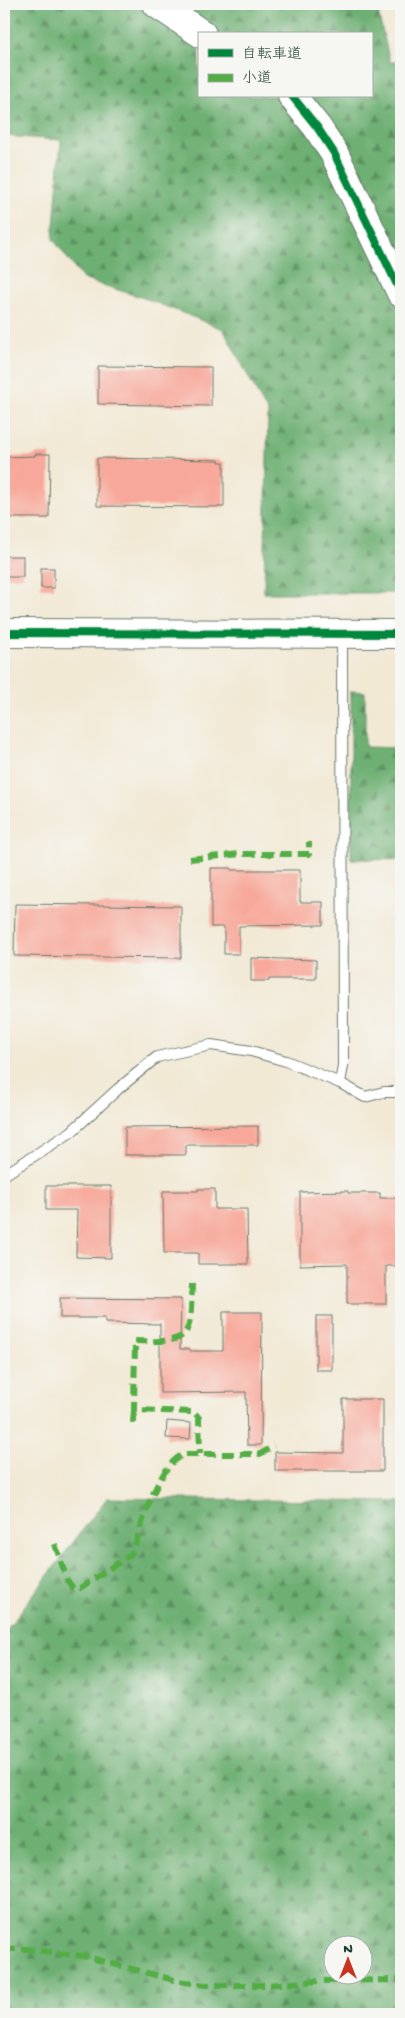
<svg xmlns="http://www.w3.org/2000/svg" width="405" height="2018" font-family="'Gochi Hand','Klee One',sans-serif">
	<defs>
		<pattern id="forest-firs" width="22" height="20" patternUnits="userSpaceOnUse" patternTransform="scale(1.25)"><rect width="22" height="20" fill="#6eb073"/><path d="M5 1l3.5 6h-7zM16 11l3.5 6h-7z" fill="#5a905f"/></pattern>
	</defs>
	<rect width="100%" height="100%" fill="#f6f6f2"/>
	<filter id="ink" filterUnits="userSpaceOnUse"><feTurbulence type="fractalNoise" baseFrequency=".02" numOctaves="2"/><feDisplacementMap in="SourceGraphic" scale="10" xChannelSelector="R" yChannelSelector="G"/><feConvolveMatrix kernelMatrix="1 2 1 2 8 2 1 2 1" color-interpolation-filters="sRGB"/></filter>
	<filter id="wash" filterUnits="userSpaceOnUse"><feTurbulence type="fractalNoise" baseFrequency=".0096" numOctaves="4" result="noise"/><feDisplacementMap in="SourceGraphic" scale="20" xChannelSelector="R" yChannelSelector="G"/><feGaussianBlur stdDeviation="1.12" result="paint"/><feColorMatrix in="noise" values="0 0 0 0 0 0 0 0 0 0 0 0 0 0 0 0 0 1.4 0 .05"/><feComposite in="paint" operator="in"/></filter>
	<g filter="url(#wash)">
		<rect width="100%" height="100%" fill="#f2e9d5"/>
		<g fill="url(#forest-firs)" stroke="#467654" fill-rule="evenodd">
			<path d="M 4,4 L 376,4 L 390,62 L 401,62 L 401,593 L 264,593 L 268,413 L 223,329 L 147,299 L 83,279 L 53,239 L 61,140 L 4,136 ZM 199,34 L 371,34 L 371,96 L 199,96 Z"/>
			<path d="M 351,691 L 365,692 L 365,747 L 401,748 L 401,860 L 351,859 Z"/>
			<path d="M 107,1498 L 401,1502 L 401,2014 L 4,2014 L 4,1633 ZM 332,1946 L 362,1946 L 362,1976 L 332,1976 Z"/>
		</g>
		<g id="blocks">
			<g fill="#f7a89a">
				<path d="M 98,366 L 211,367 L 211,406 L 98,404 Z"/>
				<path d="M 35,454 L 50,454 L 49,518 L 4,518 L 4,457 L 35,456 Z"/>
				<path d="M 97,458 L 219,460 L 219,462 L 224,462 L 224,507 L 97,506 Z"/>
				<rect x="4" y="556" width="19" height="21"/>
				<rect x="41" y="568" width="13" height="20"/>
				<path d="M 211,868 L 231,868 L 231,870 L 300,870 L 300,902 L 323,902 L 323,925 L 239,926 L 239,954 L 224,954 L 224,927 L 211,927 Z"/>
				<path d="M 15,904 L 181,906 L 181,958 L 14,956 Z"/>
				<path d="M 251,958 L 316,960 L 316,979 L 269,979 L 269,981 L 251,981 Z"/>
				<path d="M 258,1126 L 258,1145 L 186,1145 L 186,1155 L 125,1155 L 125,1127 Z"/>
				<path d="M 46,1186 L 111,1186 L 111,1258 L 76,1257 L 77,1210 L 46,1210 Z"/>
				<path d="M 198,1189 L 215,1189 L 215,1209 L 247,1209 L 248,1264 L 198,1264 L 198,1253 L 164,1253 L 163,1191 L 198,1191 Z"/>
				<path d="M 348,1191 L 348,1193 L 380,1193 L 380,1198 L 401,1198 L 401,1266 L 386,1266 L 386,1304 L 347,1304 L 347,1264 L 300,1265 L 300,1192 Z"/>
				<path d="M 60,1298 L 181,1299 L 180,1349 L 190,1349 L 190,1351 L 223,1351 L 223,1312 L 262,1312 L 261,1445 L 247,1445 L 246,1392 L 160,1393 L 160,1324 L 105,1323 L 105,1318 L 60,1318 Z"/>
				<rect x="316" y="1316" width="16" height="54"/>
				<path d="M 343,1399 L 383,1399 L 383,1471 L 275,1471 L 275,1452 L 343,1453 Z"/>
				<path d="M 167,1421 L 191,1423 L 190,1439 L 166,1438 Z"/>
			</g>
		</g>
	</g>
	<g filter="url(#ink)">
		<use href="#blocks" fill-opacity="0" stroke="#69796c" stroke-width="1"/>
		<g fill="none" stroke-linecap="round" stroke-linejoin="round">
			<g stroke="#69796c" stroke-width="12">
				<g id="lane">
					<path d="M 340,1083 L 343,1066 L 342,634"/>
					<path d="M 4,1175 L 71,1132 L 118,1089 L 157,1057 L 211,1045 L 251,1051 L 286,1061 L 340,1083 L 365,1097 L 384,1092 L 401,1092"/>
				</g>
			</g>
			<g stroke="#69796c" stroke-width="30">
				<g id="secondary">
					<path d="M 157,4 L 202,34"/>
					<path d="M 292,96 L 317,127 L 334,153 L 401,293"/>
					<path d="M 4,633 L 401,634"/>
				</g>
			</g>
			<use href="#lane" stroke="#fff" stroke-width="10"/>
			<use href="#secondary" stroke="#fff" stroke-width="28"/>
			<g stroke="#52ad45" stroke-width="6" stroke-dasharray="12 6" stroke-linecap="butt">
				<path d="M 190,859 L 240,854 L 309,854 L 309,842"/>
				<path d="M 192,1284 C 190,1338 193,1343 135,1341 L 134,1410 L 194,1412 L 199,1418 L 200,1454"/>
				<path d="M 133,1423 L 134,1410"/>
				<path d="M 55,1544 L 67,1580 L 73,1588 L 80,1588 L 130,1555 L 134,1550 C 141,1524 158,1465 184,1454 L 260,1454 L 274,1446"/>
				<path d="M 4,1949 L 26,1949 L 83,1956 L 178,1981 L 205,1985 L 268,1985 L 317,1981 L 401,1980"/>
			</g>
			<g stroke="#f6f6f2" stroke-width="11">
				<g id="cycleway">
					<path d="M 292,96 L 317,127 L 334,153 L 401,293"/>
					<path d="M 4,633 L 401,634"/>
				</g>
			</g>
			<use href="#cycleway" stroke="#00873e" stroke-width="8"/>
		</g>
	</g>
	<rect width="405" height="2018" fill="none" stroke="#f6f6f2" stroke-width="20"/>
	<rect x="198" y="32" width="175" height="65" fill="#f6f6f2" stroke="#a0aca6"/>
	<rect x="208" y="49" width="25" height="8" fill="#00873e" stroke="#a0aca6"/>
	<text x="242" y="58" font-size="15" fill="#1f3d34">自転車道</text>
	<rect x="208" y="74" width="25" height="8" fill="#52ad45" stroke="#a0aca6"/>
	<text x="242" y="82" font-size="15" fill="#1f3d34">小道</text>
	<g transform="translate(348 1960)"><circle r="24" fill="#f6f6f2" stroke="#a0aca6"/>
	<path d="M0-4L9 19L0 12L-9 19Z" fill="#c8321e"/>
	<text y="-8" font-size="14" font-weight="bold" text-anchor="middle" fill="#1f3d34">N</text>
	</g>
</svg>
